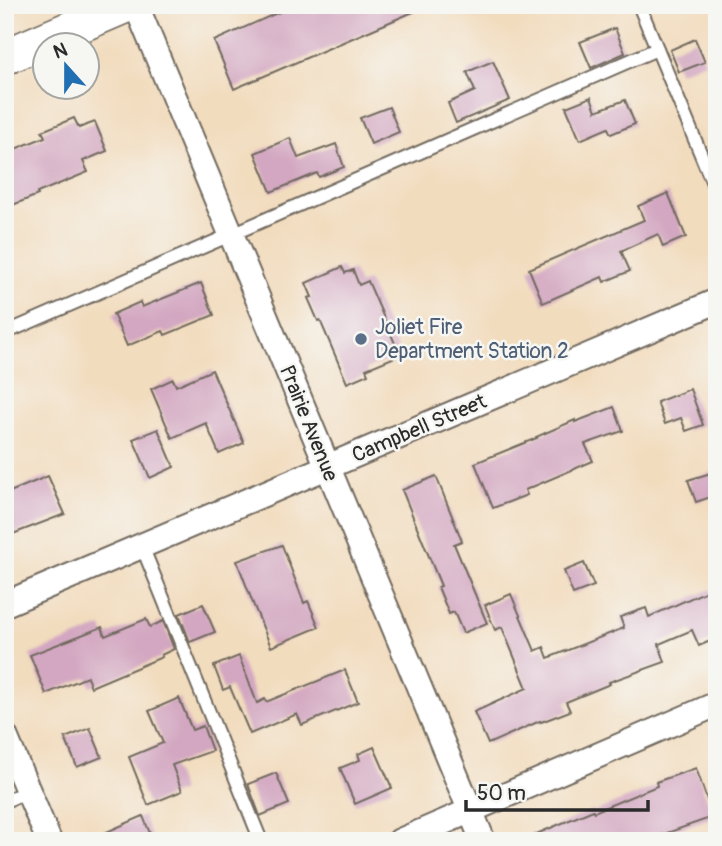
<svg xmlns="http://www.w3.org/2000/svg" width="722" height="846" font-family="Pangolin,sans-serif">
	<rect width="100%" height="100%" fill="#f6f6f2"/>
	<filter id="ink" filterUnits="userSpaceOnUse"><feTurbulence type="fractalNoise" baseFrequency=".0143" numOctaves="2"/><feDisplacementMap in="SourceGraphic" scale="14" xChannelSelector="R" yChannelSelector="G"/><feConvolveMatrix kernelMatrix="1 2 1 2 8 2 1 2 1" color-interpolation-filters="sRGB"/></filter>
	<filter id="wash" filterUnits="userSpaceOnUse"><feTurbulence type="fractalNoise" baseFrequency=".00686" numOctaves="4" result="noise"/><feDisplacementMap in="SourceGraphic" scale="28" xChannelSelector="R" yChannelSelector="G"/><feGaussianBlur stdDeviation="1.57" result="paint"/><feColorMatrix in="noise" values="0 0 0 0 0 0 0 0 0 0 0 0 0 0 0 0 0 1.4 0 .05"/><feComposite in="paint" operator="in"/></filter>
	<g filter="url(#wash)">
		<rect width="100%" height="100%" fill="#f2dcbe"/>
		<g id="blocks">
			<g fill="#d3a7c1">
				<path d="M 295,5 L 427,5 L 427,6 L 234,89 L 214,41 Z"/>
				<path d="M 615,28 L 625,53 L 591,68 L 580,42 Z"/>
				<path d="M 695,39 L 705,62 L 679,72 L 670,50 Z"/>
				<path d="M 493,61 L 510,100 L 456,123 L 448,103 L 475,91 L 467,72 Z"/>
				<path d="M 591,97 L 596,111 L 625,100 L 635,124 L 611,134 L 608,128 L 580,140 L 566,107 Z"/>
				<path d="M 389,107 L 399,132 L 371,144 L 360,118 Z"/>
				<path d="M 74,118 L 79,128 L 95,122 L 107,151 L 83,161 L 88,172 L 37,193 L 38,195 L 5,208 L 5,153 L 45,137 L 42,131 Z"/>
				<path d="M 290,138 L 298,158 L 336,144 L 344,167 L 319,177 L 317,173 L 271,192 L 255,153 Z"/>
				<path d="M 668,193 L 686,237 L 663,247 L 658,234 L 621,251 L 630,271 L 604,282 L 602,277 L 543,303 L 529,269 L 644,220 L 638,206 Z"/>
				<path d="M 342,267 L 345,273 L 353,270 L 359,285 L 368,281 L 400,355 L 366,369 L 368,374 L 347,383 L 320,320 L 318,321 L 308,298 L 312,297 L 306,283 Z"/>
				<path d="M 201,283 L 214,315 L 165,335 L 163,331 L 127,346 L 113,314 L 140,302 L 142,307 Z"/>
				<path d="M 212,370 L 244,443 L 219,454 L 206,423 L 172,438 L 151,389 L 173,379 L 176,386 Z"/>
				<path d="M 690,389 L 703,425 L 686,431 L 681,418 L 665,424 L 657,402 Z"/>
				<path d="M 614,407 L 623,431 L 585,444 L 593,461 L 525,490 L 527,495 L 493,508 L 475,463 L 537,438 L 536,437 L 575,420 L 575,422 Z"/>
				<path d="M 158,429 L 174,467 L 150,478 L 133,439 Z"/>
				<path d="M 717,471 L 717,495 L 696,502 L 688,480 Z"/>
				<path d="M 48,476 L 65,514 L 5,537 L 5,494 Z"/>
				<path d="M 436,476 L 462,541 L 454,544 L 487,623 L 463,633 L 454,612 L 449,614 L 438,587 L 441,586 L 402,490 Z"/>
				<path d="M 282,545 L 304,603 L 308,601 L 319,627 L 271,647 L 254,606 L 237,561 Z"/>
				<path d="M 584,563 L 594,586 L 573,594 L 564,571 Z"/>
				<path d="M 711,589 L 717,603 L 717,638 L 699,646 L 692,630 L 659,644 L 665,662 L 609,682 L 610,684 L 566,702 L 570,711 L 541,722 L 540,721 L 488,744 L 474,712 L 527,688 L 502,627 L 495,630 L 485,605 L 511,594 L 535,651 L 544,647 L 548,658 L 624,628 L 620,617 L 646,608 L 649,617 Z"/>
				<path d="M 203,604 L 215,632 L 190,642 L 179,614 Z"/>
				<path d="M 146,619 L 150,627 L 163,621 L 174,649 L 161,655 L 162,657 L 91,687 L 87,677 L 46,694 L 30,655 L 102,627 L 105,636 Z"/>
				<path d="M 239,656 L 257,703 L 265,699 L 266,702 L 345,670 L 358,702 L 302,725 L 297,714 L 250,734 L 230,687 L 223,690 L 214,666 Z"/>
				<path d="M 179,698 L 192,730 L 203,726 L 212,751 L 172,765 L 182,791 L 148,805 L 129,757 L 163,743 L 149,711 Z"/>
				<path d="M 90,728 L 102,757 L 77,767 L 65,738 Z"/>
				<path d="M 374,747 L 392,788 L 355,804 L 340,768 L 360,760 L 358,754 Z"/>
				<path d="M 696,768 L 713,817 L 661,835 L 664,841 L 520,841 L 593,810 L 594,812 L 657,786 L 656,782 Z"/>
				<path d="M 276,773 L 289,804 L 260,816 L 248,784 Z"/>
				<path d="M 143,816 L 153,841 L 86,841 Z"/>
			</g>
		</g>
	</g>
	<g filter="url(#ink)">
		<use href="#blocks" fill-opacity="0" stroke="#71695e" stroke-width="2"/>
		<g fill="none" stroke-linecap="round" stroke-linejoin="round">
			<g stroke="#71695e" stroke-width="16">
				<g id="lane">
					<path d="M 639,5 L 717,193"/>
					<path d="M 5,333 L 657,49"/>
					<path d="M 142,546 L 261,841"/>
					<path d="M 5,801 L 28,791"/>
				</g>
			</g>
			<g stroke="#71695e" stroke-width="28">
				<g id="street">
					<path d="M 136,5 L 483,841"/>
					<path d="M 5,604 L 717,301"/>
					<path d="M 5,736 L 49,841"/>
					<path d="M 400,841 L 717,704"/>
				</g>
			</g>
			<g stroke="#71695e" stroke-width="38">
				<path id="secondary" d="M 5,57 L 126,5"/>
			</g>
			<use href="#lane" stroke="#fff" stroke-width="12"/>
			<use href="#street" stroke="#fff" stroke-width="24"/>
			<use href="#secondary" stroke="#fff" stroke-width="35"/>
		</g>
	</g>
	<circle fill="#5c6f8a" stroke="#f6f6f2" stroke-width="2.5" cx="361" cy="339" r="7"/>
	<g text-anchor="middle" stroke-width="5" stroke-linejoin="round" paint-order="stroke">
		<g font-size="21" fill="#4e5e75" stroke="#f6f6f2" text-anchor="start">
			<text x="375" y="334">Joliet Fire<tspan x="375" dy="24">Department Station 2</tspan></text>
		</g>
		<g font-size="21" fill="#2b2b2b" stroke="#f6f6f2">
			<text transform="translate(309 423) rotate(68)" y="7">Prairie Avenue</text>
			<text transform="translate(419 428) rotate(-23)" y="7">Campbell Street</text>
		</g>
	</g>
	<rect width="722" height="846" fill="none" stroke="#f6f6f2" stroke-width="28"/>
	<g transform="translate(66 66) rotate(339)"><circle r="33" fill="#f6f6f2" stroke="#a5a5a2" stroke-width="2"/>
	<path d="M0-5L12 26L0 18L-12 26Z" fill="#1f6fb2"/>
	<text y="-10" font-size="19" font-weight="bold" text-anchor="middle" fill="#2b2b2b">N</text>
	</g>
	<path d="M466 800v10h182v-10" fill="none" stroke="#2b2b2b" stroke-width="3.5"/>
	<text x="477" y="800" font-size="21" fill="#2b2b2b" stroke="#f6f6f2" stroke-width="5" paint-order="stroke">50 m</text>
</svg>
